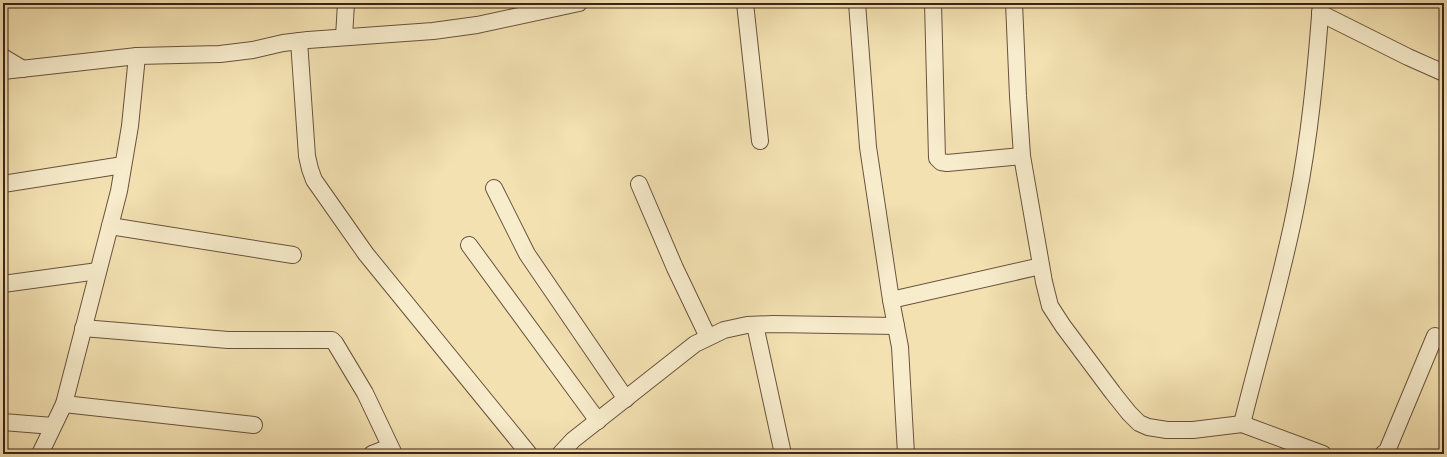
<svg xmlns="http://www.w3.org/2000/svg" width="1447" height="457" font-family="Cardo,serif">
	<rect width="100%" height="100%" fill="#f3e1b1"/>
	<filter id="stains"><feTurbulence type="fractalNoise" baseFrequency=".005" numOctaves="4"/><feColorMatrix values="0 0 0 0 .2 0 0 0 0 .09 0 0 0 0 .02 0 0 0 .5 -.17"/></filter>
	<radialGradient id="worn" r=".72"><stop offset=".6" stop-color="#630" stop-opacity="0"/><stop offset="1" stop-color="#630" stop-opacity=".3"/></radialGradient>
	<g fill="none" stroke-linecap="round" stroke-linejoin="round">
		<g stroke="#6a523e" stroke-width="18">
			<g id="minor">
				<path d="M 745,3 L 760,141"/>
				<path d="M 857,3 L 868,147 L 891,300 L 900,347 L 906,454"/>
				<path d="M 933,3 L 937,158 L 941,162 L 947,163 L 1022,156"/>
				<path d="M 1014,3 L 1018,96 L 1022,156 L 1044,282 L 1050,306 L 1063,326 L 1113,393 L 1129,413 L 1139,423 L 1148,427 L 1167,430 L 1193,430 L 1242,424 L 1323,454"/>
				<path d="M 1320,13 L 1408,57 L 1444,73"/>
				<path d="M 344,37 L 346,3"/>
				<path d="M 299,41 L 307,156 L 310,169 L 314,180 L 366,254 L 529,454"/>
				<path d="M 3,57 L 23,69"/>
				<path d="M 3,71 L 137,56 L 220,54 L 253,50 L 283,43 L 308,40 L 433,31 L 477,25 L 579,3"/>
				<path d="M 3,184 L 123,165"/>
				<path d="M 639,184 L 675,268 L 708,337"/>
				<path d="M 494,188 L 527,254 L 626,399"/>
				<path d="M 110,226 L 293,255"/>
				<path d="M 469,245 L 598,421"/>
				<path d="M 3,284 L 98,271"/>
				<path d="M 891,300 L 1041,266"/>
				<path d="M 755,325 L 783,454"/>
				<path d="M 83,328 L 228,340 L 332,340 L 335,343 L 365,393 L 394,454"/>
				<path d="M 64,404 L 254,425"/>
				<path d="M 3,422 L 53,426"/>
				<path d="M 1242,424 C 1260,350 1283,276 1297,201 C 1310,136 1316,69 1321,3"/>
				<path d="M 40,454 L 64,404 L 119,191 L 130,126 L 137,56"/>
				<path d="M 372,454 L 390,447"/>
				<path d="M 560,454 L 573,440 L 695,344 L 724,330 L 747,325 L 773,324 L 896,326"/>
				<path d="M 1383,454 L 1387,451 L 1435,336"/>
			</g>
		</g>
		<use href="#minor" stroke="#f7eccc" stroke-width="16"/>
	</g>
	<rect width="1447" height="457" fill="none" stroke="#f3e1b1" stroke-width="16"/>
	<rect x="4" y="4" width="1439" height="449" fill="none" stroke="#3d2218" stroke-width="2"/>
	<rect x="8" y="8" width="1431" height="441" fill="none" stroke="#3d2218"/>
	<rect width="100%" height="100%" filter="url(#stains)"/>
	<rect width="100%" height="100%" fill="url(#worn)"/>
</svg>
